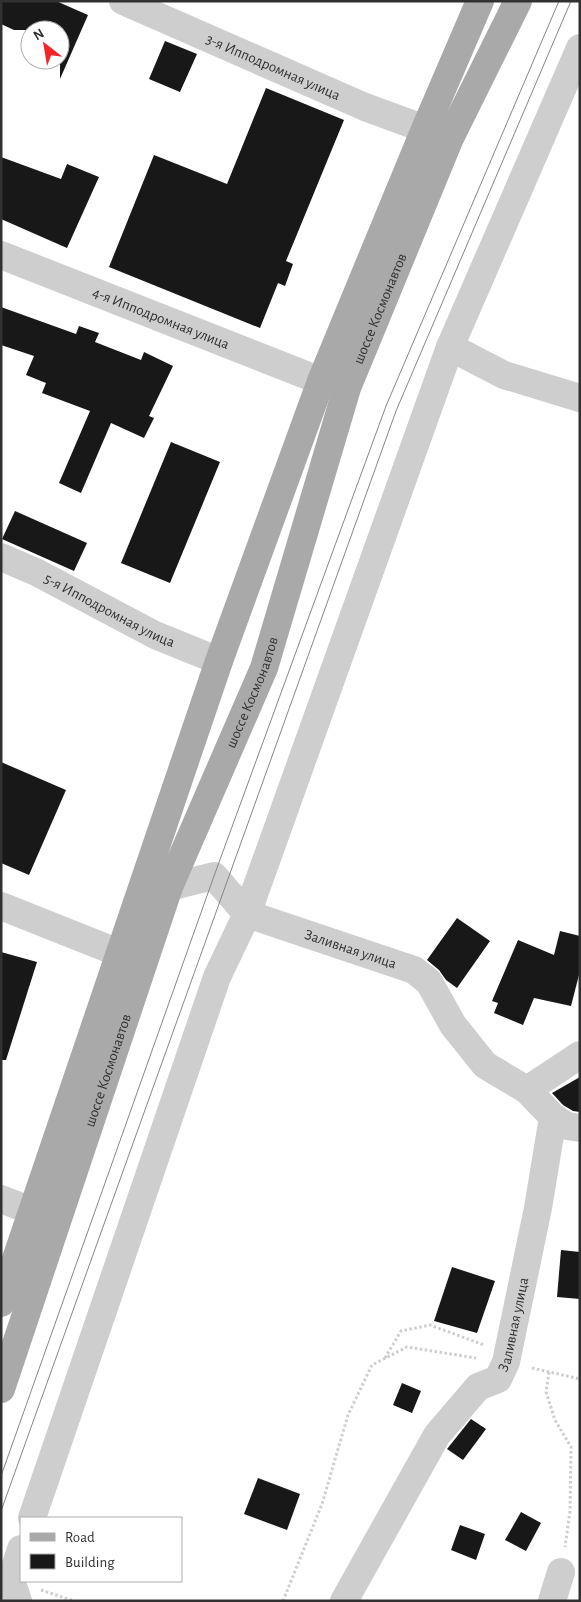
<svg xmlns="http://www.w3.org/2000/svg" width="581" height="1602" font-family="'Alegreya Sans',sans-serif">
	<rect width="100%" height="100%" fill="#fff"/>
	<g fill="#181818">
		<path d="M 1,1 L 56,1 L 88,15 L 60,79 L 60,30 L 14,30 L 1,24 Z"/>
		<path d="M 165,41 L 197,54 L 180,92 L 149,79 Z"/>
		<path d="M 266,88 L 344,120 L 286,261 L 293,264 L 285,286 L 278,283 L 260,328 L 109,267 L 154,155 L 227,184 Z"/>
		<path d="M 1,157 L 61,179 L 67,164 L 99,177 L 67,248 L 1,219 Z"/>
		<path d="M 1,307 L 76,334 L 79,326 L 99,333 L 95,342 L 141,360 L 144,352 L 173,366 L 149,416 L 154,418 L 144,438 L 111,423 L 81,493 L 59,483 L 90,411 L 42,393 L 46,383 L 26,375 L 34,356 L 1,345 Z"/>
		<path d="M 171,442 L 220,462 L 170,583 L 121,563 Z"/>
		<path d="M 15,511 L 87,543 L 74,571 L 2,539 Z"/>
		<path d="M 1,762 L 66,790 L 29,875 L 1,863 Z"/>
		<path d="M 457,918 L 490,941 L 457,988 L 446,980 L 439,970 L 427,960 Z"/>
		<path d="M 560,931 L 580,936 L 580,971 L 571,1006 L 534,998 L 523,1025 L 494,1013 L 498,1003 L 492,1001 L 518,940 L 554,955 Z"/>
		<path d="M 1,952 L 37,962 L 6,1060 L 1,1060 Z"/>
		<path d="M 580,1077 L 580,1112 L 573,1111 L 563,1105 L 552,1093 Z"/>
		<path d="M 561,1250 L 580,1252 L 580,1299 L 557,1297 Z"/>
		<path d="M 452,1267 L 495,1281 L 477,1333 L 434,1321 Z"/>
		<path d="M 402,1383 L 421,1391 L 412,1413 L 393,1405 Z"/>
		<path d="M 471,1419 L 486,1429 L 463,1460 L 447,1449 Z"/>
		<path d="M 258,1478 L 300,1494 L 287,1530 L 244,1514 Z"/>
		<path d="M 521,1512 L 541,1523 L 526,1551 L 505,1540 Z"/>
		<path d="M 460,1525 L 485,1534 L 476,1560 L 451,1550 Z"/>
	</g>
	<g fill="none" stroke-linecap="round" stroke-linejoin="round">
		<g stroke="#cecece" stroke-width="3" stroke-dasharray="2.5 2.5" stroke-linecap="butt">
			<path d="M 385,1358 L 401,1331 L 430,1325 L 484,1345"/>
			<path d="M 532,1368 L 580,1379"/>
			<path d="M 549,1372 L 546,1392 L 555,1420 L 571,1447 L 570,1511 L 565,1547"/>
			<path d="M 41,1590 L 74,1601"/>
			<path d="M 283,1601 L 322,1504 L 348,1415 L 372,1365 L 407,1347 L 476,1358"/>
		</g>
		<g stroke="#cecece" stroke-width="28">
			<path id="s1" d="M 123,1 L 365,107 L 425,129"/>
			<path id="s2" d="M 1,255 L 321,381"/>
			<path d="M 450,347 L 504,375 L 580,398"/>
			<path id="s3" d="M 1,557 L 36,572 L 155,635 L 219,661"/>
			<path id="s4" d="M 169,887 L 214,876 L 247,914 L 414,970 L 429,982 L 453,1025 L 485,1065 L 527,1090 L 553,1117 L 567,1126 L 580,1128"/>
			<path d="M 1,906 L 119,953"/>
			<path d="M 527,1090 L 580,1055"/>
			<path d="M 1,1199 L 32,1211"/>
			<path d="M 32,1518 L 217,977 L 247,914 L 450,347 L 580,48"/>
			<path d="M 18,1601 L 11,1580 L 21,1549"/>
			<path id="s5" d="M 344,1601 L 437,1435 L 478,1387 L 498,1379 L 506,1362 L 538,1208 L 553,1117"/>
			<path d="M 552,1601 L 561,1572"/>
		</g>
		<g stroke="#a9a9a9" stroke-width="28">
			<path d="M 1,1303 L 219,661 L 321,381 L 425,129 L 480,1"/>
			<path id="s6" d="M 1,1389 L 169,887 L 264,668 L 347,388 L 450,138 L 518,1"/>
		</g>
		<g stroke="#868686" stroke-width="1">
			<path d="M 1,1476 L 214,876 L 386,406 L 559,1"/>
			<path d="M 1,1511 L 396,411 L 571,1"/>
		</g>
	</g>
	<g text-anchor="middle" stroke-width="5" stroke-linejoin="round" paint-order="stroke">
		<g font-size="15" fill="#313131" stroke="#fff">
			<text dy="5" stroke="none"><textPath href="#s1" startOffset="164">3-я Ипподромная улица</textPath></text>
			<text dy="5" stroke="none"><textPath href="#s6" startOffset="1146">шоссе Космонавтов</textPath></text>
			<text dy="5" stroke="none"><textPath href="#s2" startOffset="172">4-я Ипподромная улица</textPath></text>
			<text dy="5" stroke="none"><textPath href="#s3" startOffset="121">5-я Ипподромная улица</textPath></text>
			<text dy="5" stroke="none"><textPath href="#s6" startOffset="741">шоссе Космонавтов</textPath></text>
			<text dy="5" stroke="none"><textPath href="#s4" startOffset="206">Заливная улица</textPath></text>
			<text dy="5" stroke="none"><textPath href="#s6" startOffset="336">шоссе Космонавтов</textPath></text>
			<text dy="5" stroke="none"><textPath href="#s5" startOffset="332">Заливная улица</textPath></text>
		</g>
	</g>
	<rect width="581" height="1602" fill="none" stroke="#313131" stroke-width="5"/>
	<rect x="20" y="1517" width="162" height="65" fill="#ffffff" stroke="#adadad"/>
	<rect x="30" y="1533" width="25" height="8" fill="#a9a9a9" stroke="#adadad"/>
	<text x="65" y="1542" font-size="15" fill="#313131">Road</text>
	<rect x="30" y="1554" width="25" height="15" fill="#181818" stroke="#adadad"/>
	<text x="65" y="1567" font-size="15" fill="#313131">Building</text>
	<g transform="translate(45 45) rotate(329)"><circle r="24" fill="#ffffff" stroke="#adadad"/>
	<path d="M0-4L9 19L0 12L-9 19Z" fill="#f72427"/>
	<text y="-8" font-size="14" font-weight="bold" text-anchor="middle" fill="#313131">N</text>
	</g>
</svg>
